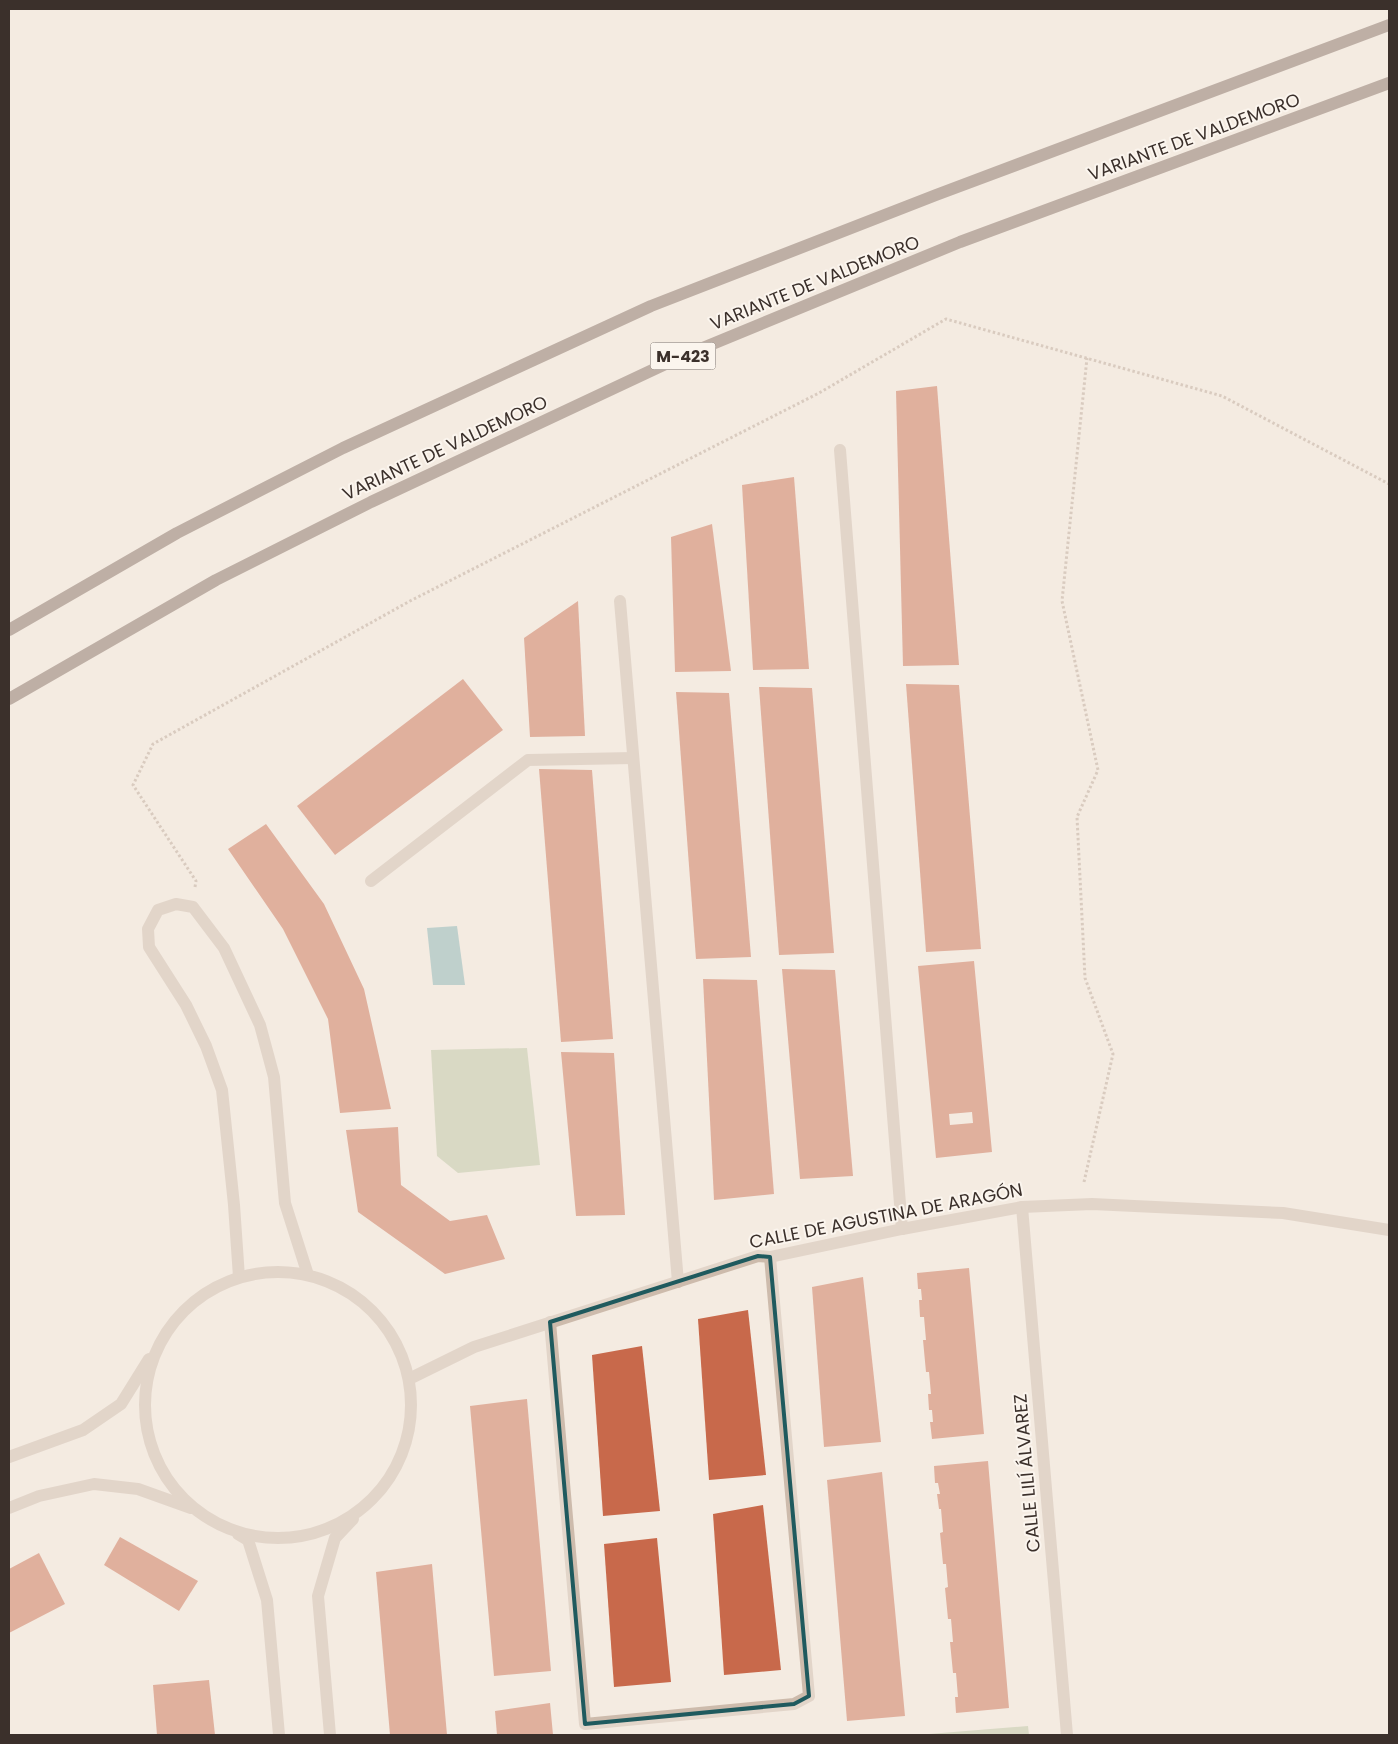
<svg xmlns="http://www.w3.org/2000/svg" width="1398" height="1744" font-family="Poppins,sans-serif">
	<rect width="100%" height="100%" fill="#f4ebe1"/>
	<g fill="#b8c4a0">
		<path d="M 527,1048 L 540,1165 L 458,1173 L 437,1156 L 431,1050 Z"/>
		<path d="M 1028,1726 L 1029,1735 L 921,1735 L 929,1734 Z"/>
	</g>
	<path fill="#7fb0b2" d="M 457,926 L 465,985 L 433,985 L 427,928 Z"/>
	<g fill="#c8694b" fill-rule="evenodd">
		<path d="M 937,386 L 959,665 L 903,666 L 896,391 Z"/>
		<path d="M 794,477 L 809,669 L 753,670 L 742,485 Z"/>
		<path d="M 712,524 L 731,671 L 675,672 L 671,537 Z"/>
		<path d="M 578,601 L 585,736 L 530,737 L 524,638 Z"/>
		<path d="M 463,679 L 503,730 L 335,855 L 297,806 Z"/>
		<path d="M 906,684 L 959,685 L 981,949 L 926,952 Z"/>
		<path d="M 759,687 L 812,688 L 834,953 L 779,955 Z"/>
		<path d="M 676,692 L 729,693 L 751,957 L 696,959 Z"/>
		<path d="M 539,769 L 592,770 L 613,1039 L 561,1042 Z"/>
		<path d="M 266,824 L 324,904 L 364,989 L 391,1109 L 340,1113 L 328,1019 L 283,929 L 228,849 Z"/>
		<path d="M 974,961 L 992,1152 L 936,1158 L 918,966 ZM 972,1112 L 973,1123 L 950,1125 L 949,1114 Z"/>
		<path d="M 782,969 L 835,970 L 853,1176 L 800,1179 Z"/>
		<path d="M 703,979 L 757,980 L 774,1194 L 714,1200 Z"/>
		<path d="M 561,1052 L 614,1053 L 625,1215 L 576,1216 Z"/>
		<path d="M 398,1127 L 401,1185 L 450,1221 L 487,1215 L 505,1259 L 445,1274 L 358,1212 L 346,1130 Z"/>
		<path d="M 969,1268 L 984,1434 L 932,1439 L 930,1422 L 933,1422 L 932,1410 L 929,1410 L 928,1394 L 931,1394 L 929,1372 L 926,1372 L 923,1340 L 926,1340 L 924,1317 L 920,1317 L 919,1300 L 922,1300 L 921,1289 L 918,1289 L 917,1273 Z"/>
		<path d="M 863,1277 L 881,1442 L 824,1447 L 812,1287 Z"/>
		<path d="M 748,1310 L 766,1475 L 709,1480 L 698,1319 Z"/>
		<path d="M 642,1346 L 660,1511 L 603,1516 L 592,1355 Z"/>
		<path d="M 527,1399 L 551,1671 L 494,1676 L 470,1406 Z"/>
		<path d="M 988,1461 L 1009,1708 L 956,1713 L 955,1697 L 958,1697 L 956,1673 L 953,1673 L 950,1642 L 953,1642 L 951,1619 L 948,1619 L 945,1588 L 948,1587 L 946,1564 L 943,1564 L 940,1533 L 943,1532 L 941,1509 L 939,1509 L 937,1494 L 940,1494 L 938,1483 L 935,1483 L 934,1466 Z"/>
		<path d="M 882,1472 L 905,1716 L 847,1721 L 827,1480 Z"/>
		<path d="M 763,1505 L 781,1670 L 724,1675 L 713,1514 Z"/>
		<path d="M 120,1537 L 198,1581 L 179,1611 L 104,1565 Z"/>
		<path d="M 657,1538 L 671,1682 L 614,1687 L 604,1544 Z"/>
		<path d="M 39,1553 L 65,1604 L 9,1633 L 9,1569 Z"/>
		<path d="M 432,1564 L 447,1735 L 390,1735 L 376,1572 Z"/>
		<path d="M 209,1680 L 215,1735 L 157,1735 L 153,1685 Z"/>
		<path d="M 550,1703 L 553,1735 L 497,1735 L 495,1711 Z"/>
	</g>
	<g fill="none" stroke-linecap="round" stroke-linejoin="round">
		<g stroke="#b9a596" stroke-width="3" stroke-dasharray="2.5 2.5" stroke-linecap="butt">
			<path d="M 195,887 L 196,881 L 133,785 L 153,744 L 410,601 L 819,393 L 946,319 L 1222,396 L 1389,484"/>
			<path d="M 1084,1182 L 1113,1054 L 1085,978 L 1077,817 L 1098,770 L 1062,601 L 1087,358"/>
		</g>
		<g stroke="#cdbbac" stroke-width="12">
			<path d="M 840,450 L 902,1229"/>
			<path d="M 620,601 L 678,1282"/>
			<path d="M 371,881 L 528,760 L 633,758"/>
			<path d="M 1022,1207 L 1067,1735"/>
			<circle cx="278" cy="1405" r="133"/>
			<path d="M 239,1277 L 234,1205 L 222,1090 L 206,1046 L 186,1005 L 149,947 L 148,929 L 158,910 L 176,904 L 193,907 L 224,948 L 260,1025 L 274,1077 L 285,1203 L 308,1275"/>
			<path d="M 550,1322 L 585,1724 L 794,1704 L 809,1696 L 770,1257"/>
			<path d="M 409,1379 L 474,1347 L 758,1256 L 770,1257 L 902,1229 L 1022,1207 L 1092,1204 L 1283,1213 L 1389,1230"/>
			<path d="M 9,1457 L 83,1430 L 121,1404 L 149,1359"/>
			<path d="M 9,1508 L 39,1496 L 94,1484 L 138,1489 L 191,1508"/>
			<path d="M 238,1534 L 248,1540 L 267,1600 L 279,1735"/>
			<path d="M 330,1735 L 318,1596 L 335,1538 L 353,1519"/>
		</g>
		<g stroke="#7d675c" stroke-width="12">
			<path d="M 9,630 L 177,533 L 343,448 L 651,306 L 936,195 L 1389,25"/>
			<path d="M 9,699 L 216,580 L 371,502 L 676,359 L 960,242 L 1389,83"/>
		</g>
	</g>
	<path d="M0 0H1398V1744H0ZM 758,1256 L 770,1257 L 809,1696 L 794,1704 L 585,1724 L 550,1322 Z" fill="#f4ebe1" fill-opacity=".55" fill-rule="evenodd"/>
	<path fill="none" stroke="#1f5a5e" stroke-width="4" stroke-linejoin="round" d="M 758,1256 L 770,1257 L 809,1696 L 794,1704 L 585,1724 L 550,1322 Z"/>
	<g text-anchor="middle" stroke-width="4" stroke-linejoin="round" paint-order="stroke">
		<rect fill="#fbf5ee" stroke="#756b66" stroke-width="1" x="650.5" y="342.5" width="65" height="27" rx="4"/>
		<g font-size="16" font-weight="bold" fill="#3b302b">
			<text x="683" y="362">M-423</text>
		</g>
		<g font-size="18" fill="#3b302b" stroke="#fbf5ee">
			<text transform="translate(1194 137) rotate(-20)" y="6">VARIANTE DE VALDEMORO</text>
			<text transform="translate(815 283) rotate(-22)" y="6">VARIANTE DE VALDEMORO</text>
			<text transform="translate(445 448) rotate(-25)" y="6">VARIANTE DE VALDEMORO</text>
			<text transform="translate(886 1216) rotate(-11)" y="6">CALLE DE AGUSTINA DE ARAGÓN</text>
			<text transform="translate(1027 1473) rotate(-95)" y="6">CALLE LILÍ ÁLVAREZ</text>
		</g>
	</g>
	<rect width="1398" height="1744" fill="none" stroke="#3b302b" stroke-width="20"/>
</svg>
